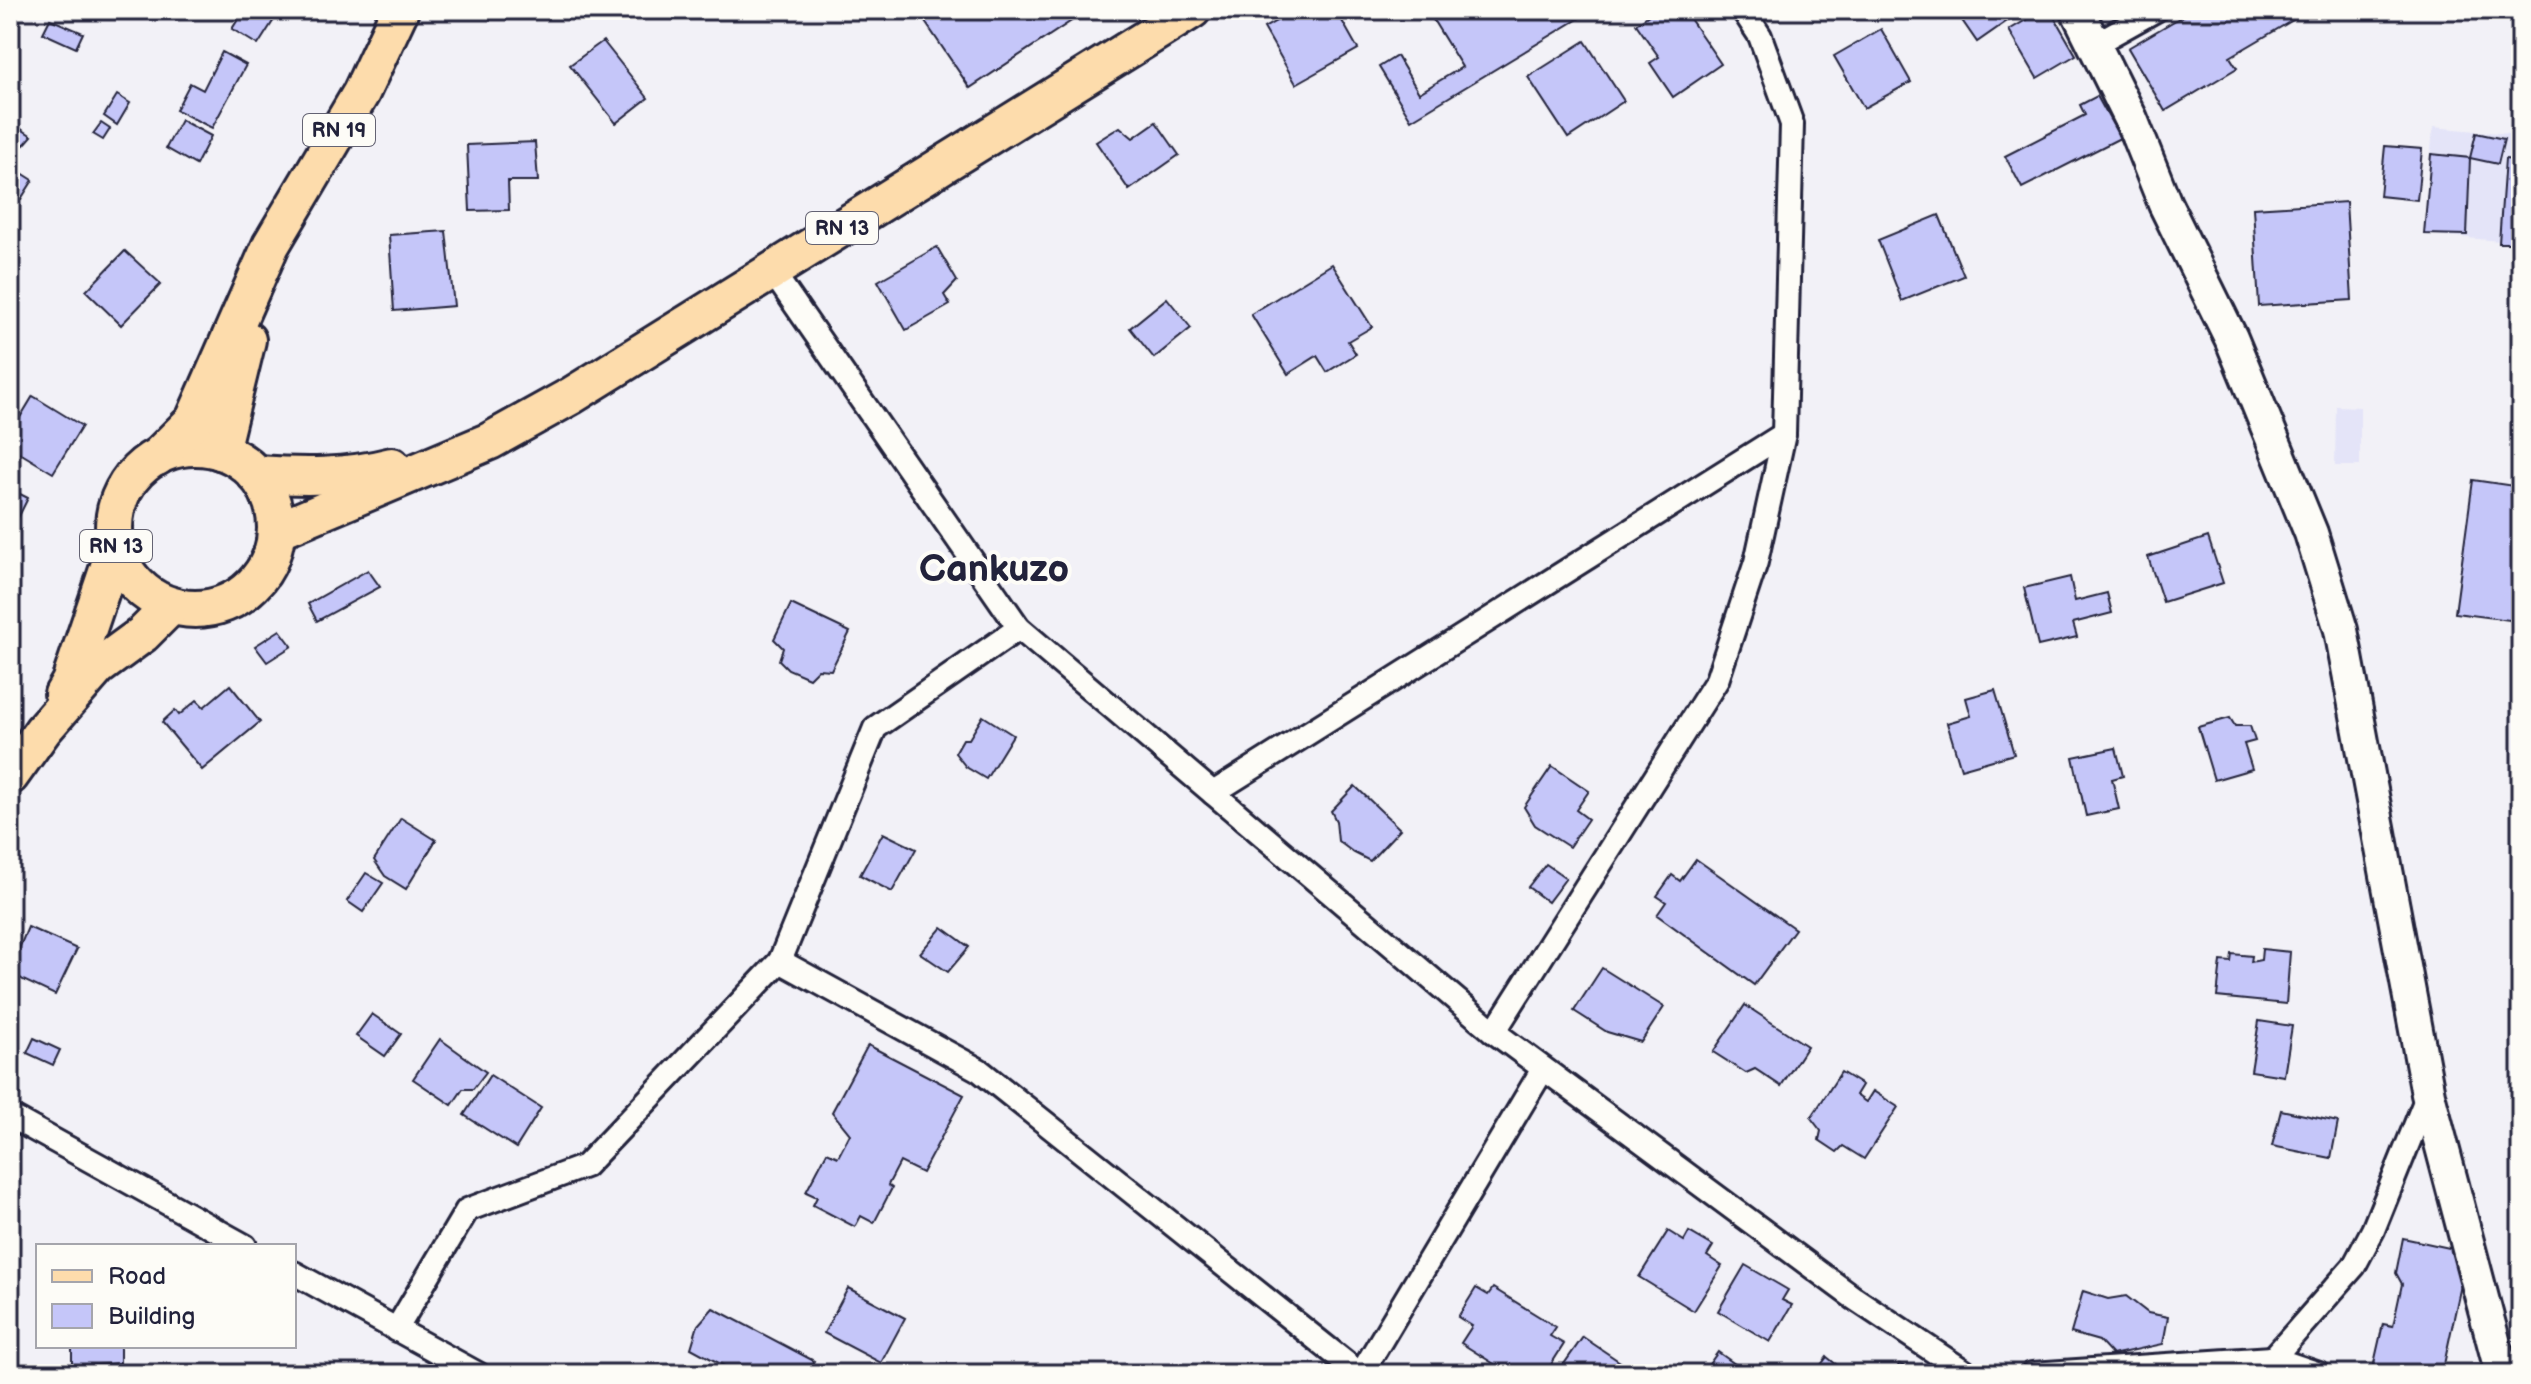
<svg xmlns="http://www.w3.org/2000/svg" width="2531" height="1384" font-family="'Balsamiq Sans',sans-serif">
	<rect width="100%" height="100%" fill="#f2f1f7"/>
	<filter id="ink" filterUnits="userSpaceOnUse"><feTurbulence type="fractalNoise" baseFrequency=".0125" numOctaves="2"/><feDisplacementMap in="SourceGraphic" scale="16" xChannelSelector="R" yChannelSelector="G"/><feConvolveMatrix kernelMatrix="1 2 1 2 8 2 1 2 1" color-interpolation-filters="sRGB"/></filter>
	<g filter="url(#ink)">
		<g fill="#e4e4f8">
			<path d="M 2433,127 L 2521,135 L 2521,243 L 2424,234 Z"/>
			<path d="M 2336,406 L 2360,407 L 2360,466 L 2335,466 Z"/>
		</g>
		<g fill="#c5c6f9" stroke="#22223b" stroke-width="2">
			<path d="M 244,10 L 268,10 L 277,15 L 258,45 L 232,29 Z"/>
			<path d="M 917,10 L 1088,10 L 970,88 Z"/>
			<path d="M 1296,10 L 1336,10 L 1358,49 L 1296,84 L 1264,28 Z"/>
			<path d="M 1427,10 L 1593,10 L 1411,120 L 1379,67 L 1397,56 L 1419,93 L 1462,67 Z"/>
			<path d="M 1656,10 L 1684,10 L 1721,64 L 1673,97 L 1650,63 L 1659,57 L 1636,24 Z"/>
			<path d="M 1967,10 L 2023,10 L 1977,42 L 1959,16 Z"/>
			<path d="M 2043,10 L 2050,10 L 2076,55 L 2037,78 L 2009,30 Z"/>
			<path d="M 2193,10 L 2310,10 L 2230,57 L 2237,68 L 2165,111 L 2128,48 Z"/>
			<path d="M 50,19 L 83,33 L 76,48 L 43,33 Z"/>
			<path d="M 1881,29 L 1911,82 L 1864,108 L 1834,56 Z"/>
			<path d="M 603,41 L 648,98 L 616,123 L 570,65 Z"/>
			<path d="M 1585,41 L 1624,101 L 1568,138 L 1528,77 Z"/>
			<path d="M 222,52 L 246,65 L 212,128 L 176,110 L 190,83 L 203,90 Z"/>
			<path d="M 117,95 L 130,103 L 117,125 L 104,116 Z"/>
			<path d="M 2097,96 L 2120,138 L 2022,188 L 2005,156 L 2085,115 L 2080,105 Z"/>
			<path d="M 181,120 L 211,136 L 196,165 L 166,148 Z"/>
			<path d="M 1156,122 L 1179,155 L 1129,190 L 1096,142 L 1120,127 L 1133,138 Z"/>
			<path d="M 101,123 L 110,129 L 103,140 L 93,134 Z"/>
			<path d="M 15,125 L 32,136 L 24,145 L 10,132 Z"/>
			<path d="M 2476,133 L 2504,139 L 2498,164 L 2470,158 Z"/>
			<path d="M 535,142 L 538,181 L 508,181 L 509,210 L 470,211 L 467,145 Z"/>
			<path d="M 2385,146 L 2422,149 L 2417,200 L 2380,196 Z"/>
			<path d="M 2431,154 L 2470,158 L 2467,235 L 2424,234 Z"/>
			<path d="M 2505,159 L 2521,161 L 2521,243 L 2499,243 Z"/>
			<path d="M 22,173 L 33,180 L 21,199 L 12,193 Z"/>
			<path d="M 2346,202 L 2352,300 L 2259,306 L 2253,208 Z"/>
			<path d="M 1939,215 L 1964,276 L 1902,301 L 1878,240 Z"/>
			<path d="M 446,231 L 454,306 L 394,311 L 389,235 Z"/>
			<path d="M 937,247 L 957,281 L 944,295 L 950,305 L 906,330 L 878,281 Z"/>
			<path d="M 125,251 L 161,284 L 121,325 L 86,291 Z"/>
			<path d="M 1332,264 L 1372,327 L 1348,341 L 1356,354 L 1327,372 L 1317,356 L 1288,374 L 1251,314 Z"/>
			<path d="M 1167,298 L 1191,328 L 1154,358 L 1130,328 Z"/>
			<path d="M 33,396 L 82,426 L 53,473 L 10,447 L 10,434 Z"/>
			<path d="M 2473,480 L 2521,487 L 2521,595 L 2517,621 L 2455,613 Z"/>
			<path d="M 10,489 L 28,498 L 10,534 Z"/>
			<path d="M 2208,537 L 2223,583 L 2163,602 L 2148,557 Z"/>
			<path d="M 368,570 L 380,587 L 317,621 L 308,604 Z"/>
			<path d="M 2070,577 L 2075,601 L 2107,593 L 2112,613 L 2073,623 L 2077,637 L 2038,646 L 2024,588 Z"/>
			<path d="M 791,604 L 850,632 L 831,670 L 818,669 L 809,678 L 788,669 L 779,660 L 783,648 L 774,639 Z"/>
			<path d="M 280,630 L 292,646 L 267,662 L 255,646 Z"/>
			<path d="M 230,685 L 260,722 L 202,770 L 162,722 L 175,710 L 179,715 L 197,700 L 204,707 Z"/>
			<path d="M 1995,690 L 2014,754 L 1961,769 L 1947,723 L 1971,716 L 1966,698 Z"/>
			<path d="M 983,716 L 1013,735 L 986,779 L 966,767 L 955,753 L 963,739 L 969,739 Z"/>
			<path d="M 2230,718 L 2235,726 L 2250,726 L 2255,741 L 2244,744 L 2252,769 L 2214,780 L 2198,727 Z"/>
			<path d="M 2116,748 L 2123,776 L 2112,779 L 2119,809 L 2086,816 L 2073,757 Z"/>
			<path d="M 1552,766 L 1589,791 L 1576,810 L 1588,819 L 1569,847 L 1535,825 L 1524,807 Z"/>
			<path d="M 1355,786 L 1400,829 L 1370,861 L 1354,853 L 1338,841 L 1336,821 L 1331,811 Z"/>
			<path d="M 401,818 L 436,840 L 406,889 L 385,876 L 374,860 Z"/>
			<path d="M 883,833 L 916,849 L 892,892 L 860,875 Z"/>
			<path d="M 1696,859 L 1795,929 L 1754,985 L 1657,915 L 1666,902 L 1657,896 L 1672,875 L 1680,881 Z"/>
			<path d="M 1546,864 L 1566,878 L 1548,902 L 1528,887 Z"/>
			<path d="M 366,873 L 383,883 L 363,912 L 347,901 Z"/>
			<path d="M 28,927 L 77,949 L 55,995 L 23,980 L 10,970 Z"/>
			<path d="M 942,927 L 969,947 L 948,972 L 920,953 Z"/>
			<path d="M 2262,949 L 2290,952 L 2286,1004 L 2217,997 L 2221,961 L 2231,962 L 2232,954 L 2252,956 L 2251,962 L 2261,960 Z"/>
			<path d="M 1602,968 L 1664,1007 L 1641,1042 L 1607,1032 L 1574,1011 Z"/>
			<path d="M 1745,1005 L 1807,1046 L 1781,1086 L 1755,1069 L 1746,1073 L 1713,1052 Z"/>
			<path d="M 372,1014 L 401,1034 L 385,1056 L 356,1036 Z"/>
			<path d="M 2259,1021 L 2292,1026 L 2284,1076 L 2251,1071 Z"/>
			<path d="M 34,1038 L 60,1050 L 53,1065 L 27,1053 Z"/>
			<path d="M 440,1039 L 486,1072 L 473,1089 L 463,1089 L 452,1105 L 413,1079 Z"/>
			<path d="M 868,1045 L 964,1095 L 922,1173 L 900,1162 L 888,1185 L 892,1188 L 874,1223 L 861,1216 L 855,1227 L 813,1205 L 817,1197 L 806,1192 L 827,1152 L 838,1157 L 850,1134 L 832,1112 Z"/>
			<path d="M 1841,1072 L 1862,1085 L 1856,1095 L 1866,1102 L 1873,1091 L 1898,1107 L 1864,1159 L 1843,1146 L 1837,1152 L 1819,1140 L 1821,1131 L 1811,1118 Z"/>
			<path d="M 490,1075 L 541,1108 L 516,1148 L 464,1115 Z"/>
			<path d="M 2281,1110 L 2338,1122 L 2331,1158 L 2272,1146 Z"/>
			<path d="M 1668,1231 L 1684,1241 L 1689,1232 L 1713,1246 L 1707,1256 L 1722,1266 L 1694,1311 L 1639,1277 Z"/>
			<path d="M 2403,1238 L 2468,1252 L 2442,1374 L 2400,1374 L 2373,1368 L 2383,1324 L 2393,1326 L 2402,1284 L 2396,1273 Z"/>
			<path d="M 1745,1265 L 1788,1290 L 1782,1300 L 1792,1305 L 1770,1342 L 1718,1311 Z"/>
			<path d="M 848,1288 L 905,1318 L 881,1363 L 824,1333 Z"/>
			<path d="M 1476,1288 L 1488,1295 L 1493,1288 L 1556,1327 L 1550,1336 L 1564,1344 L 1545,1374 L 1510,1374 L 1461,1343 L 1472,1326 L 1458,1317 Z"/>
			<path d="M 2083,1291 L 2108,1299 L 2126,1296 L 2148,1313 L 2168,1317 L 2163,1344 L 2112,1355 L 2099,1341 L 2071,1333 Z"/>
			<path d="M 713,1308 L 814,1361 L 807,1374 L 739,1374 L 691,1348 L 698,1325 Z"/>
			<path d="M 1583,1337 L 1638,1374 L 1557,1374 Z"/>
			<path d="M 72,1346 L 120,1346 L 120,1363 L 72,1367 Z"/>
			<path d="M 1718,1352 L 1749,1374 L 1702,1374 Z"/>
			<path d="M 1827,1357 L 1848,1374 L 1814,1374 Z"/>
			<path d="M 1899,1364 L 1922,1374 L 1895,1374 Z"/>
		</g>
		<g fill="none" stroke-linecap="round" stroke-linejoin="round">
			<g stroke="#22223b" stroke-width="28">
				<g id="minor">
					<path d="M 2095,44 L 2156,10"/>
					<path d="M 772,271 L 1019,628 L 1494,1032 L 1854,1298 L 1968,1374"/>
					<path d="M 1213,793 L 1784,434"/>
					<path d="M 780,961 L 875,728 L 1019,628"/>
					<path d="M 1494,1032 L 1717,680 L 1756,562 L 1784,434 L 1792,124 L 1760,36 L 1743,10"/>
					<path d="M 10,1116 L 245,1246"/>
					<path d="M 294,1273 L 478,1374"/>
					<path d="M 396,1330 L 467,1210 L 585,1166 L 780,961 L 979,1070 L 1360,1374"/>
					<path d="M 1361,1374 L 1543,1069"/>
					<path d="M 2032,1374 L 2272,1358 L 2319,1374"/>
					<path d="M 2259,1374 L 2354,1266 L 2373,1230 L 2428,1094"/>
				</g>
			</g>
			<g stroke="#22223b" stroke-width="38">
				<path id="secondary" d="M 2077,10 L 2131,119 L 2165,204 L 2231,338 L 2311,533 L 2341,630 L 2428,1094 L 2502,1374"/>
			</g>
			<g stroke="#22223b" stroke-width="42">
				<g id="primary">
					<circle cx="195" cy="528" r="81"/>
					<path d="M 220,451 L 247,340"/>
					<path d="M 157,457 L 194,420 L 271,245 L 361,93 L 400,10"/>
					<path d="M 255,474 C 303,477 345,478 392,466"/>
					<path d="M 276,531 L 490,441 L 571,396 L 1192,10"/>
					<path d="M 63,694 L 70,682 L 116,546"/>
					<path d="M 10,776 L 43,730 L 98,667 L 143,634 L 171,606"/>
				</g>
			</g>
			<use href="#minor" stroke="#fdfcf7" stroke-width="22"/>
			<use href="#secondary" stroke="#fdfcf7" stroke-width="32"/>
			<use href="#primary" stroke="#fddcac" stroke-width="36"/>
		</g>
	</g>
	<g text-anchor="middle" stroke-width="8" stroke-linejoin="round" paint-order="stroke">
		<g fill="#fdfcf7" stroke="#646373" stroke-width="2">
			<rect x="303" y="114" width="72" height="32" rx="6"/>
			<rect x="806" y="212" width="72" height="32" rx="6"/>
			<rect x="80" y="530" width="72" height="32" rx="6"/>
		</g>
		<g font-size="20" font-weight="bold" fill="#22223b">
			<text x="339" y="137">RN 19</text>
			<text x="842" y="235">RN 13</text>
			<text x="116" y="553">RN 13</text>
		</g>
		<g font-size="38" font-weight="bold" fill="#22223b" stroke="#fdfcf7">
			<text x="994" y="581">Cankuzo</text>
		</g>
	</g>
	<rect width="2531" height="1384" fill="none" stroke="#fdfcf7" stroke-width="40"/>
	<rect x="20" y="20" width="2491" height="1344" fill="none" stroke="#22223b" stroke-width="3" filter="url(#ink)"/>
	<rect x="36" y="1244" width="260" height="104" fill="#fdfcf7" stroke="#a5a5ac" stroke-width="2"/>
	<rect x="52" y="1270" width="40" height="12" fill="#fddcac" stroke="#a5a5ac" stroke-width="2"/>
	<text x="108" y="1284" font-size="24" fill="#22223b">Road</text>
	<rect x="52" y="1304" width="40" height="24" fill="#c5c6f9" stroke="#a5a5ac" stroke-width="2"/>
	<text x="108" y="1324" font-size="24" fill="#22223b">Building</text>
</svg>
